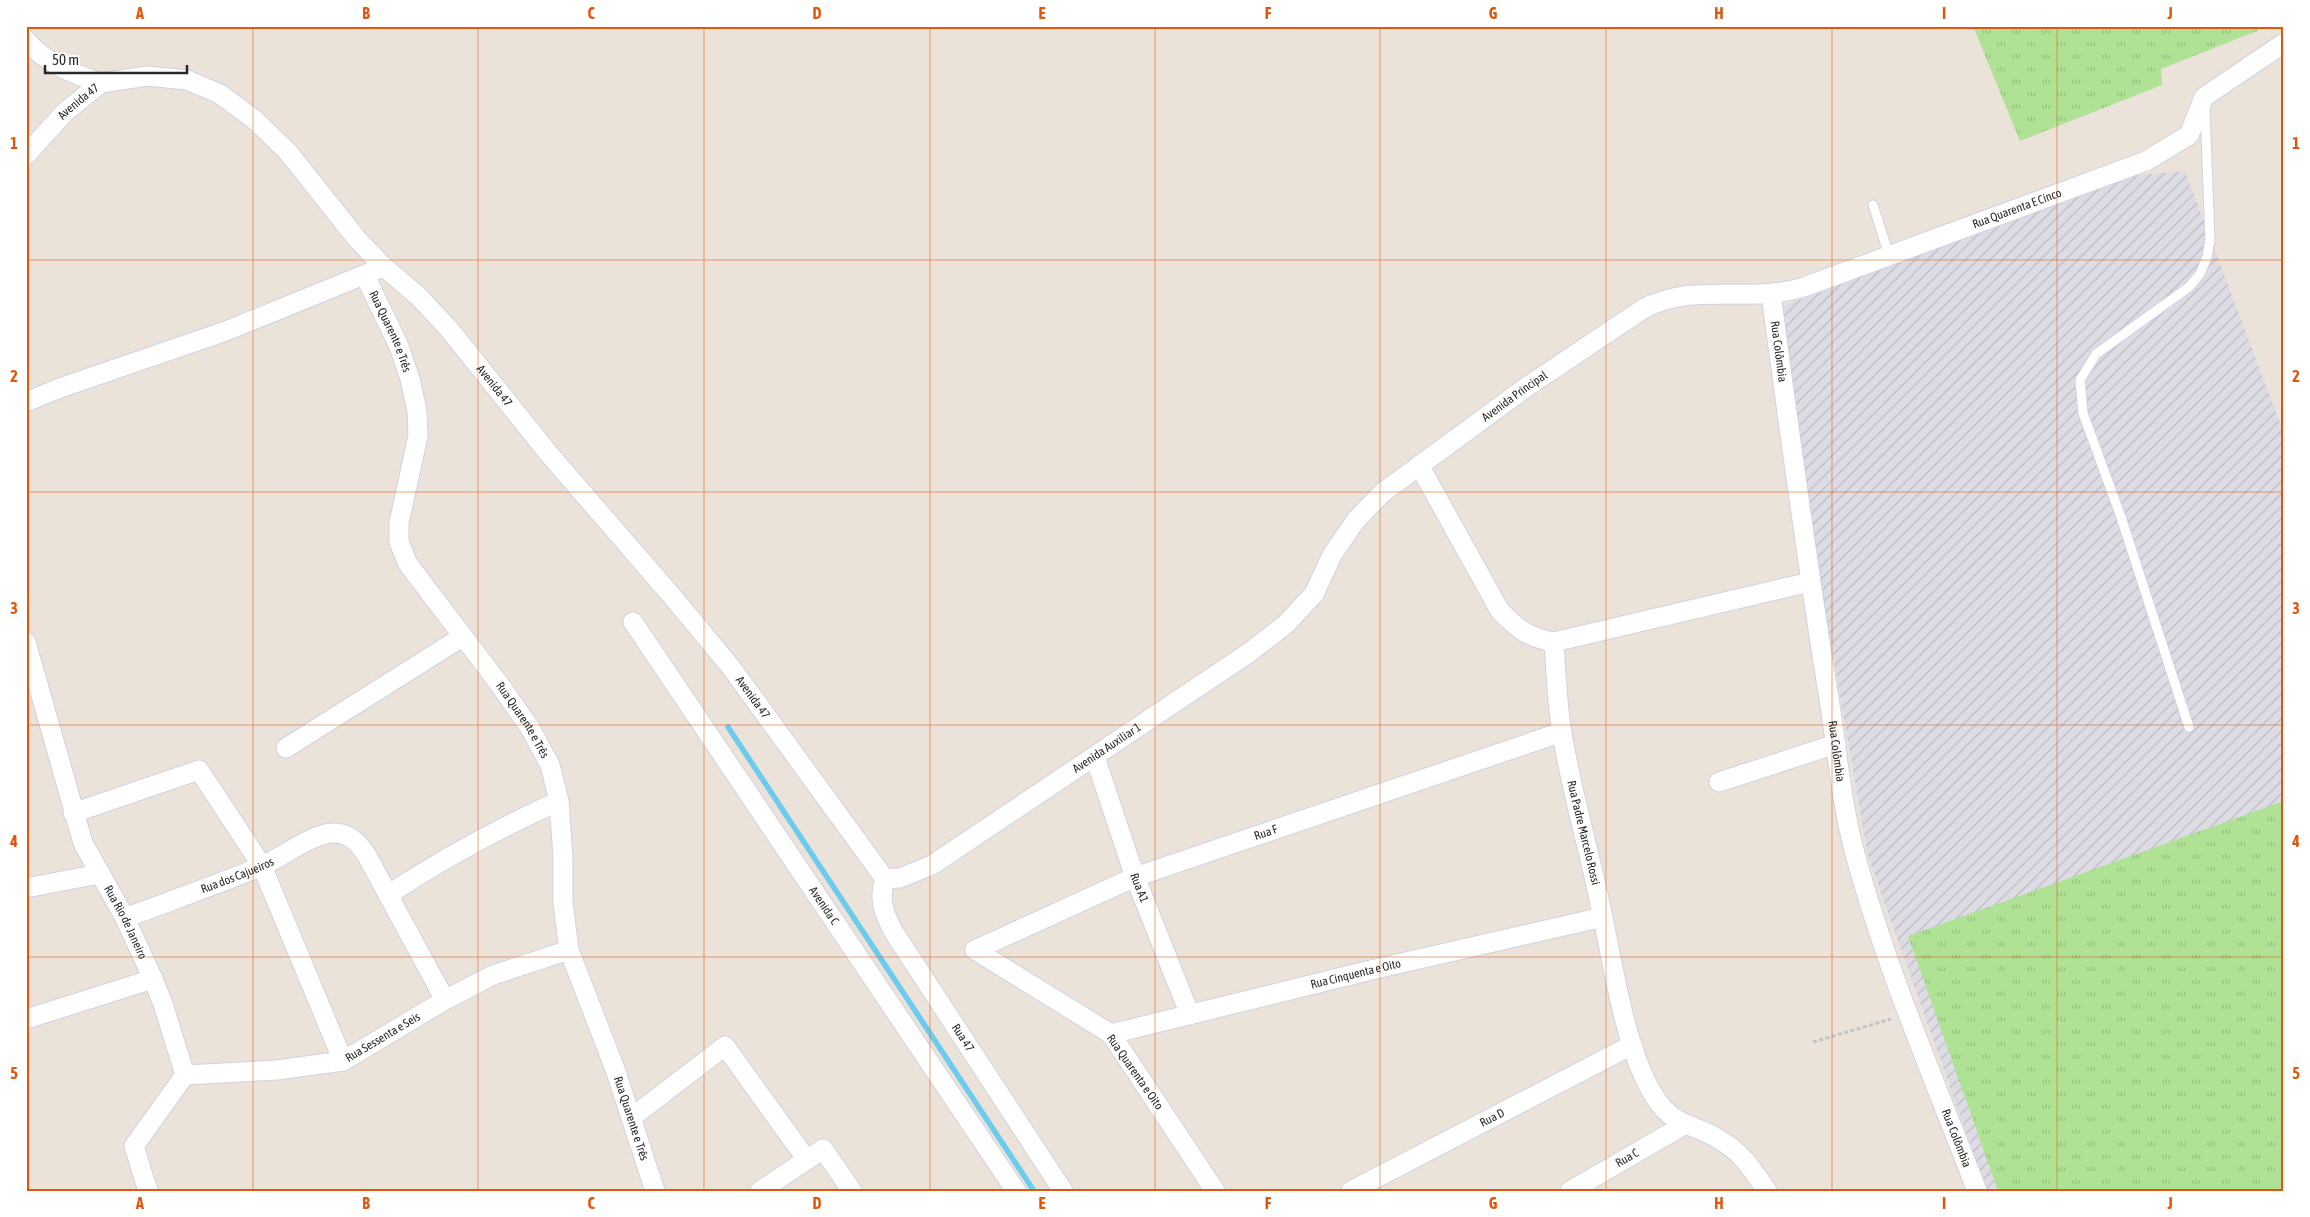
<svg xmlns="http://www.w3.org/2000/svg" width="2310" height="1217" font-family="'Asap Condensed',sans-serif">
	<defs>
		<pattern id="industrial-furrows" width="10" height="10" patternUnits="userSpaceOnUse" patternTransform="scale(1.25)"><rect width="10" height="10" fill="#dddbe3"/><path d="M-1 1l2-2M0 10L10 0M9 11l2-2" fill="none" stroke="#bebcc3"/></pattern>
		<pattern id="grass-tufts" width="24" height="20" patternUnits="userSpaceOnUse" patternTransform="scale(1.25)"><rect width="24" height="20" fill="#b0e296"/><path d="M3 7l-1-3M5 7V3M7 7l1-3M15 17l-1-3M17 17v-4M19 17l1-3" fill="none" stroke="#97c281"/></pattern>
	</defs>
	<rect width="100%" height="100%" fill="#ebe3da"/>
	<path fill="url(#industrial-furrows)" d="M 2185,171 L 2284,434 L 2284,1191 L 1987,1191 L 1868,856 L 1773,310 L 2125,176 Z"/>
	<g fill="url(#grass-tufts)">
		<path d="M 1973,26 L 2257,26 L 2257,31 L 2161,69 L 2162,85 L 2020,141 Z"/>
		<path d="M 2284,801 L 2284,1191 L 1998,1191 L 1908,936 Z"/>
	</g>
	<g fill="none" stroke-linecap="round" stroke-linejoin="round">
		<path stroke="#6dcced" stroke-width="5.5" d="M 728,727 L 1034,1191"/>
		<g stroke="#cfd3e1" stroke-width="11">
			<g id="lane">
				<path d="M 1873,205 L 1889,255"/>
				<path d="M 2189,727 L 2121,517 L 2083,413 L 2080,380 L 2096,354 L 2189,287 L 2200,274 L 2207,257 L 2210,240 L 2205,109"/>
			</g>
		</g>
		<g stroke="#cfd3e1" stroke-width="21">
			<g id="street">
				<path d="M 26,40 C 45,63 73,74 101,83"/>
				<path id="s1" d="M 26,155 L 65,112 L 101,83 L 147,76 L 187,80 L 220,94 L 255,120 L 288,152 L 357,239 L 383,266 L 419,297 L 449,329 L 549,454 L 671,595 L 730,666 L 885,879"/>
				<path id="s2" d="M 365,276 L 398,344 L 410,379 L 417,411 L 418,436 L 399,523 L 399,542 L 408,564 L 500,685 L 530,728 L 550,765 L 559,801 L 563,857 L 563,903 L 569,950 L 615,1069 L 655,1191"/>
				<path id="s3" d="M 1771,294 C 1789,429 1807,564 1829,699 C 1837,749 1841,800 1854,850 C 1885,966 1934,1079 1977,1191"/>
				<path d="M 26,402 L 57,389 L 226,331 L 376,270"/>
				<path id="s4" d="M 1419,465 L 1500,611 C 1519,630 1527,637 1554,642 C 1556,672 1557,703 1562,733 C 1572,795 1591,856 1603,918 C 1614,970 1628,1068 1663,1108 C 1679,1126 1697,1126 1715,1137 C 1741,1151 1751,1167 1767,1191"/>
				<path id="s5" d="M 633,622 L 1016,1191"/>
				<path id="s6" d="M 26,642 L 83,843 L 125,918 L 153,979 L 163,1004 L 185,1075 L 134,1146 L 148,1191"/>
				<path d="M 1554,642 L 1810,582"/>
				<path d="M 286,748 L 462,637"/>
				<path id="s7" d="M 1095,757 L 1135,877 L 1190,1015"/>
				<path d="M 1719,782 L 1836,744"/>
				<path d="M 73,813 L 199,770 L 262,866 L 343,1061"/>
				<path id="s8" d="M 885,879 L 900,878 L 932,865 L 1250,652 L 1286,624 L 1314,594 L 1332,555 L 1356,520 L 1382,493 L 1528,386 L 1643,309 C 1686,286 1728,298 1773,293 C 1784,292 1794,290 1804,287 L 2146,161 L 2189,135 L 2204,97 L 2284,43"/>
				<path id="s9" d="M 885,879 C 878,899 884,913 893,931 L 1063,1191"/>
				<path d="M 26,888 L 99,874"/>
				<path d="M 389,894 C 444,858 499,828 559,801"/>
				<path id="s10" d="M 125,918 C 170,901 216,885 260,867 C 282,858 309,835 332,833 C 348,832 358,842 366,854 L 445,1000"/>
				<path id="s11" d="M 975,950 L 1135,877 L 1562,732"/>
				<path d="M 975,950 L 1111,1034 L 1215,1191"/>
				<path d="M 26,1019 L 153,979"/>
				<path id="s12" d="M 1111,1034 L 1371,970 L 1603,917"/>
				<path id="s13" d="M 185,1075 L 277,1070 L 343,1061 L 445,1000 L 493,975 L 569,950"/>
				<path d="M 631,1118 L 725,1046 L 807,1160"/>
				<path d="M 760,1191 L 823,1149 L 852,1191"/>
				<path id="s14" d="M 1351,1191 L 1632,1045"/>
				<path id="s15" d="M 1570,1191 L 1684,1125"/>
			</g>
		</g>
		<path stroke="#c3c3c3" stroke-width="3" stroke-dasharray="4 2.5" stroke-linecap="butt" d="M 1813,1042 L 1891,1019"/>
		<use href="#lane" stroke="#fff" stroke-width="9"/>
		<use href="#street" stroke="#fff" stroke-width="19"/>
	</g>
	<path fill="none" stroke="#de570d" stroke-width="1" stroke-opacity="0.55" d="M 253,26 L 253,1191M 478,26 L 478,1191M 704,26 L 704,1191M 930,26 L 930,1191M 1155,26 L 1155,1191M 1380,26 L 1380,1191M 1606,26 L 1606,1191M 1832,26 L 1832,1191M 2057,26 L 2057,1191M 26,260 L 2284,260M 26,492 L 2284,492M 26,725 L 2284,725M 26,957 L 2284,957"/>
	<g text-anchor="middle" stroke-width="4" stroke-linejoin="round" paint-order="stroke">
		<g font-size="12" fill="#282828" stroke="#fff">
			<text dy="4" stroke="none"><textPath href="#s1" startOffset="75">Avenida 47</textPath></text>
			<text dy="4" stroke="none"><textPath href="#s8" startOffset="1352">Rua Quarenta E Cinco</textPath></text>
			<text dy="4" stroke="none"><textPath href="#s2" startOffset="61">Rua Quarente e Três</textPath></text>
			<text dy="4" stroke="none"><textPath href="#s3" startOffset="58">Rua Colômbia</textPath></text>
			<text dy="4" stroke="none"><textPath href="#s1" startOffset="629">Avenida 47</textPath></text>
			<text dy="4" stroke="none"><textPath href="#s8" startOffset="806">Avenida Principal</textPath></text>
			<text dy="4" stroke="none"><textPath href="#s1" startOffset="1034">Avenida 47</textPath></text>
			<text dy="4" stroke="none"><textPath href="#s2" startOffset="496">Rua Quarente e Três</textPath></text>
			<text dy="4" stroke="none"><textPath href="#s8" startOffset="260">Avenida Auxiliar 1</textPath></text>
			<text dy="4" stroke="none"><textPath href="#s3" startOffset="462">Rua Colômbia</textPath></text>
			<text dy="4" stroke="none"><textPath href="#s11" startOffset="314">Rua F</textPath></text>
			<text dy="4" stroke="none"><textPath href="#s4" startOffset="424">Rua Padre Marcelo Rossi</textPath></text>
			<text dy="4" stroke="none"><textPath href="#s10" startOffset="120">Rua dos Cajueiros</textPath></text>
			<text dy="4" stroke="none"><textPath href="#s7" startOffset="138">Rua A1</textPath></text>
			<text dy="4" stroke="none"><textPath href="#s5" startOffset="342">Avenida C</textPath></text>
			<text dy="4" stroke="none"><textPath href="#s6" startOffset="299">Rua Rio de Janeiro</textPath></text>
			<text dy="4" stroke="none"><textPath href="#s12" startOffset="252">Rua Cinquenta e Oito</textPath></text>
			<text dy="4" stroke="none"><textPath href="#s13" startOffset="205">Rua Sessenta e Seis</textPath></text>
			<text dy="4" stroke="none"><textPath href="#s9" startOffset="182">Rua 47</textPath></text>
			<text transform="translate(1135 1072) rotate(55)" y="4">Rua Quarenta e Oito</text>
			<text dy="4" stroke="none"><textPath href="#s14" startOffset="159">Rua D</textPath></text>
			<text dy="4" stroke="none"><textPath href="#s2" startOffset="915">Rua Quarente e Três</textPath></text>
			<text dy="4" stroke="none"><textPath href="#s3" startOffset="868">Rua Colômbia</textPath></text>
			<text dy="4" stroke="none"><textPath href="#s15" startOffset="66">Rua C</textPath></text>
		</g>
	</g>
	<rect width="2310" height="1217" fill="none" stroke="#ffffff" stroke-width="55"/>
	<path d="M45 65v8h142v-8" fill="none" stroke="#282828" stroke-width="2.5"/>
	<text x="52" y="65" font-size="15" fill="#282828" stroke="#ffffff" stroke-width="4" paint-order="stroke">50 m</text>
	<rect x="28" y="28" width="2254" height="1162" fill="none" stroke="#de570d" stroke-width="2"/>
	<g font-size="16" text-anchor="middle" font-weight="bold" fill="#de570d">
		<text x="140" y="19">A</text>
		<text x="366" y="19">B</text>
		<text x="591" y="19">C</text>
		<text x="817" y="19">D</text>
		<text x="1042" y="19">E</text>
		<text x="1268" y="19">F</text>
		<text x="1493" y="19">G</text>
		<text x="1719" y="19">H</text>
		<text x="1944" y="19">I</text>
		<text x="2170" y="19">J</text>
		<text x="14" y="149">1</text>
		<text x="2296" y="149">1</text>
		<text x="14" y="382">2</text>
		<text x="2296" y="382">2</text>
		<text x="14" y="614">3</text>
		<text x="2296" y="614">3</text>
		<text x="14" y="847">4</text>
		<text x="2296" y="847">4</text>
		<text x="14" y="1079">5</text>
		<text x="2296" y="1079">5</text>
		<text x="140" y="1209">A</text>
		<text x="366" y="1209">B</text>
		<text x="591" y="1209">C</text>
		<text x="817" y="1209">D</text>
		<text x="1042" y="1209">E</text>
		<text x="1268" y="1209">F</text>
		<text x="1493" y="1209">G</text>
		<text x="1719" y="1209">H</text>
		<text x="1944" y="1209">I</text>
		<text x="2170" y="1209">J</text>
	</g>
</svg>
